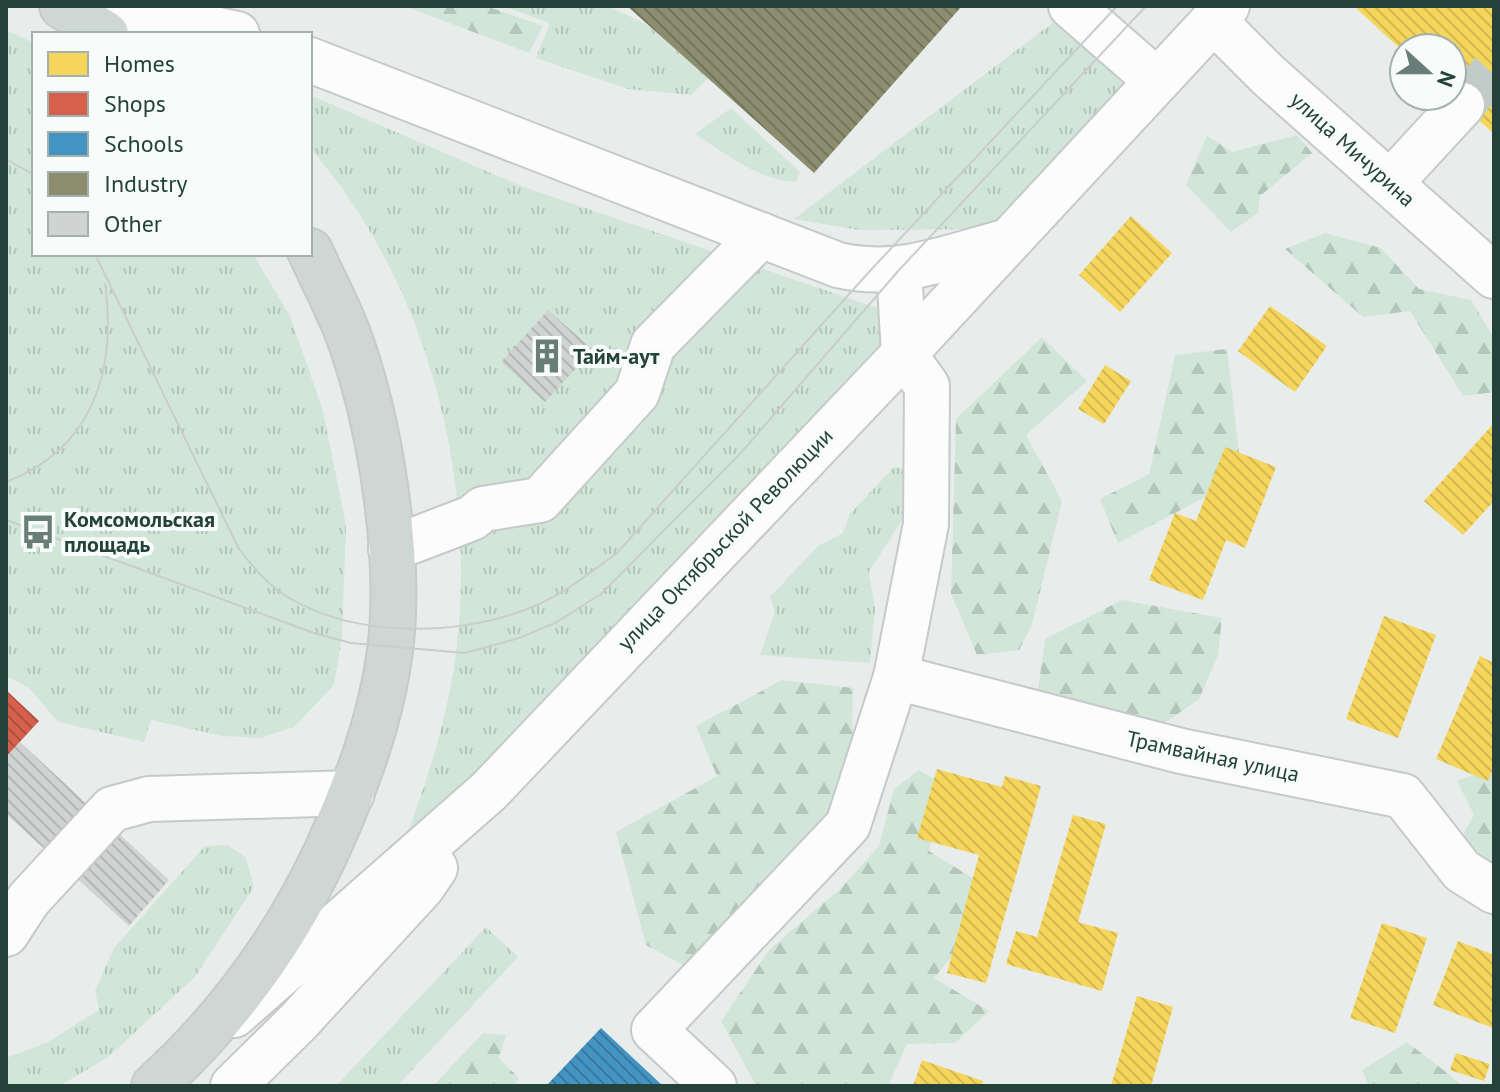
<svg xmlns="http://www.w3.org/2000/svg" width="1500" height="1092" font-family="'PT Sans',sans-serif">
	<defs>
		<pattern id="grass-tufts" width="24" height="20" patternUnits="userSpaceOnUse" patternTransform="scale(2)"><rect width="24" height="20" fill="#d1e6d8"/><path d="M3 7l-1-3M5 7V3M7 7l1-3M15 17l-1-3M17 17v-4M19 17l1-3" fill="none" stroke="#b3c6ba"/></pattern>
		<pattern id="forest-firs" width="22" height="20" patternUnits="userSpaceOnUse" patternTransform="scale(2)"><rect width="22" height="20" fill="#d1e6d8"/><path d="M5 1l3.5 6h-7zM16 11l3.5 6h-7z" fill="#b3c6ba"/></pattern>
		<pattern id="homes-back-hatch" width="6" height="6" patternUnits="userSpaceOnUse" patternTransform="scale(2)"><rect width="6" height="6" fill="#f6d55c"/><path d="M-1 5l2 2M0 0l6 6M5-1l2 2" fill="none" stroke="#d3b851"/></pattern>
		<pattern id="shops-back-hatch" width="6" height="6" patternUnits="userSpaceOnUse" patternTransform="scale(2)"><rect width="6" height="6" fill="#d6604d"/><path d="M-1 5l2 2M0 0l6 6M5-1l2 2" fill="none" stroke="#ad5141"/></pattern>
		<pattern id="schools-back-hatch" width="6" height="6" patternUnits="userSpaceOnUse" patternTransform="scale(2)"><rect width="6" height="6" fill="#4393c3"/><path d="M-1 5l2 2M0 0l6 6M5-1l2 2" fill="none" stroke="#387a9f"/></pattern>
		<pattern id="industry-back-hatch" width="6" height="6" patternUnits="userSpaceOnUse" patternTransform="scale(2)"><rect width="6" height="6" fill="#8c8c6e"/><path d="M-1 5l2 2M0 0l6 6M5-1l2 2" fill="none" stroke="#72745b"/></pattern>
		<pattern id="building-back-hatch" width="6" height="6" patternUnits="userSpaceOnUse" patternTransform="scale(2)"><rect width="6" height="6" fill="#cfd4d2"/><path d="M-1 5l2 2M0 0l6 6M5-1l2 2" fill="none" stroke="#b2b7b5"/></pattern>
	</defs>
	<rect width="100%" height="100%" fill="#e8edeb"/>
	<g fill="url(#grass-tufts)">
		<path d="M 503,6 L 608,6 L 646,24 L 708,78 L 691,95 L 628,89 L 536,58 L 550,23 Z"/>
		<path d="M 1059,18 L 1125,83 L 995,229 L 858,230 L 794,219 Z"/>
		<path d="M 6,30 L 34,43 L 34,254 L 253,254 L 290,316 L 323,411 L 346,525 L 342,638 L 334,685 L 294,727 L 260,738 L 222,736 L 151,720 L 144,742 L 58,722 L 29,688 L 6,676 Z"/>
		<path d="M 310,95 L 521,186 L 886,311 L 892,337 L 394,869 C 421,799 446,729 456,653 C 478,478 427,282 310,148 Z"/>
		<path d="M 731,108 L 800,172 L 796,182 C 758,180 726,154 695,134 Z"/>
		<path d="M 894,467 L 919,472 L 906,514 L 869,572 L 875,609 L 870,663 L 760,655 L 775,612 L 770,597 L 818,546 L 843,533 L 849,515 Z"/>
		<path d="M 228,845 L 246,858 L 254,887 L 195,977 L 107,1058 L 59,1086 L 6,1086 L 6,1058 L 48,1042 L 99,1010 L 95,991 L 114,948 L 205,846 Z"/>
		<path d="M 486,927 L 518,957 L 397,1086 L 336,1086 Z"/>
	</g>
	<g fill="url(#forest-firs)">
		<path d="M 404,6 L 486,6 L 543,26 L 529,53 Z"/>
		<path d="M 1297,135 L 1312,153 L 1260,196 L 1258,213 L 1231,232 L 1186,185 L 1207,136 L 1232,152 Z"/>
		<path d="M 1325,233 L 1381,248 L 1419,289 L 1471,300 L 1494,338 L 1494,392 L 1463,396 L 1410,311 L 1363,317 L 1285,249 Z"/>
		<path d="M 1042,337 L 1087,381 L 1026,435 L 1062,501 L 1032,625 L 1019,650 L 977,655 L 951,594 L 956,419 Z"/>
		<path d="M 1227,349 L 1242,478 L 1118,543 L 1100,499 L 1149,474 L 1175,355 Z"/>
		<path d="M 1122,600 L 1222,618 L 1218,655 L 1199,699 L 1149,734 L 1037,697 L 1045,639 Z"/>
		<path d="M 782,680 L 853,688 L 852,726 L 862,755 L 831,839 L 696,972 L 646,945 L 616,832 L 717,776 L 696,726 Z"/>
		<path d="M 1494,767 L 1494,886 L 1458,843 L 1474,815 L 1457,781 Z"/>
		<path d="M 919,770 L 944,785 L 929,851 L 979,882 L 974,930 L 934,978 L 989,1011 L 955,1043 L 907,1044 L 888,1086 L 756,1086 L 721,1021 L 769,950 L 840,889 L 879,846 L 894,789 Z"/>
		<path d="M 483,1033 L 506,1035 L 499,1058 L 519,1078 L 514,1086 L 433,1086 Z"/>
		<path d="M 1407,1042 L 1460,1083 L 1459,1086 L 1369,1086 L 1362,1070 Z"/>
	</g>
	<g fill="url(#homes-back-hatch)">
		<path d="M 1359,6 L 1494,6 L 1494,134 L 1452,96 L 1452,48 L 1404,48 L 1404,52 L 1357,9 Z"/>
		<path d="M 1131,216 L 1172,253 L 1120,312 L 1079,275 Z"/>
		<path d="M 1270,306 L 1327,346 L 1295,392 L 1238,351 Z"/>
		<path d="M 1105,365 L 1131,381 L 1104,424 L 1078,409 Z"/>
		<path d="M 1494,423 L 1494,501 L 1463,535 L 1424,501 Z"/>
		<path d="M 1225,447 L 1276,467 L 1245,548 L 1226,540 L 1203,600 L 1149,580 L 1175,513 L 1196,521 Z"/>
		<path d="M 1384,616 L 1436,635 L 1398,738 L 1346,719 Z"/>
		<path d="M 1480,656 L 1494,663 L 1494,766 L 1488,781 L 1436,759 Z"/>
		<path d="M 937,769 L 1002,787 L 1005,776 L 1041,786 L 986,983 L 947,973 L 979,855 L 917,838 Z"/>
		<path d="M 1073,815 L 1106,824 L 1078,922 L 1118,933 L 1102,991 L 1006,964 L 1016,931 L 1037,937 Z"/>
		<path d="M 1382,923 L 1427,938 L 1395,1033 L 1350,1018 Z"/>
		<path d="M 1458,941 L 1494,955 L 1493,1028 L 1433,1005 Z"/>
		<path d="M 1137,996 L 1173,1007 L 1151,1086 L 1111,1086 Z"/>
		<path d="M 1456,1053 L 1490,1064 L 1484,1081 L 1450,1070 Z"/>
		<path d="M 922,1060 L 983,1081 L 982,1086 L 913,1086 Z"/>
	</g>
	<path fill="url(#shops-back-hatch)" d="M 6,690 L 39,721 L 6,757 Z"/>
	<path fill="url(#schools-back-hatch)" d="M 601,1028 L 663,1086 L 546,1086 Z"/>
	<path fill="url(#industry-back-hatch)" d="M 627,6 L 962,6 L 814,173 Z"/>
	<g fill="url(#building-back-hatch)">
		<path d="M 548,310 L 593,350 L 545,402 L 501,362 Z"/>
		<path d="M 20,742 L 169,880 L 129,926 L 6,814 L 6,757 Z"/>
	</g>
	<g fill="none" stroke-linecap="round" stroke-linejoin="round">
		<path stroke="#c1cbc8" stroke-width="44" stroke-dasharray="44 22" stroke-linecap="butt" d="M 1462,105 L 1494,70"/>
		<g stroke="#c5cac8" stroke-width="48">
			<g id="minor">
				<path d="M 106,6 L 237,34"/>
				<path d="M 1071,6 L 1157,81"/>
				<path d="M 1214,21 L 1268,75 L 1494,276"/>
				<path d="M 310,60 L 838,265 C 899,279 947,257 1005,242"/>
				<path d="M 1391,182 L 1462,105"/>
				<path d="M 391,549 L 472,518 L 483,509 L 540,500 L 637,393 L 653,345 L 761,235"/>
				<path d="M 896,677 L 1181,751 L 1403,796 L 1462,871 L 1494,891"/>
				<path d="M 6,934 L 29,899 L 112,809 L 149,799 L 352,793"/>
				<path d="M 234,1015 L 489,791 L 904,354 L 1227,6"/>
				<path d="M 233,1086 L 298,1022 L 422,887 L 435,868"/>
				<path d="M 714,1086 L 654,1030 L 848,825 L 896,677 L 926,524 L 927,386 L 904,354 L 899,270"/>
			</g>
		</g>
		<g stroke="#c3ccc9" stroke-width="48">
			<g id="major">
				<path d="M 62,6 L 106,34"/>
				<path d="M 154,1086 C 229,1018 286,939 328,848 C 356,785 381,721 390,651 C 402,556 380,418 346,329 C 335,302 322,277 310,251"/>
			</g>
		</g>
		<use href="#minor" stroke="#fcfcfc" stroke-width="44"/>
		<use href="#major" stroke="#cfd7d5" stroke-width="44"/>
		<g stroke="#c9cdcc" stroke-width="2">
			<path d="M 6,159 L 34,175"/>
			<path d="M 95,254 L 239,549 C 253,567 270,588 291,599 C 361,639 462,636 535,606 C 565,593 591,572 617,553 L 869,272 L 1117,6"/>
			<path d="M 6,482 C 93,449 117,370 105,284"/>
			<path d="M 6,520 L 314,633 L 351,643 L 465,653 L 519,638 L 557,622 L 601,594 L 740,454 L 899,270 L 1146,6"/>
		</g>
	</g>
	<defs>
		<g id="building-bare" transform="scale(2.76)"><path d="M-4-6H4V6H1V3H-1V6H-4ZM-2.5-4.3h1.7v1.8h-1.7ZM.8-4.3h1.7v1.8H.8ZM-2.5-1h1.7V.8h-1.7ZM.8-1h1.7V.8H.8Z" fill="#697e78" stroke="#f7fbf9" stroke-width="2.5" paint-order="stroke"/></g>
		<g id="bus-bare" transform="scale(2.76)"><path d="M-5-6H5V4H4V6H2V4H-2V6H-4V4H-5ZM-3.5-4V0h7V-4ZM-3.5 1.2v1.5H-2V1.2ZM2 1.2v1.5H3.5V1.2Z" fill="#697e78" stroke="#f7fbf9" stroke-width="2.5" paint-order="stroke"/></g>
	</defs>
	<g fill-rule="evenodd">
		<use href="#building-bare" x="547" y="356"/>
		<use href="#bus-bare" x="38" y="532"/>
	</g>
	<g text-anchor="middle" stroke-width="8" stroke-linejoin="round" paint-order="stroke">
		<g font-size="22" fill="#24423a" stroke="#f7fbf9">
			<text transform="translate(1353 149) rotate(42)" y="8">улица Мичурина</text>
			<text transform="translate(725 539) rotate(-46)" y="8">улица Октябрьской Революции</text>
			<text transform="translate(1213 756) rotate(12)" y="8">Трамвайная улица</text>
		</g>
		<g font-size="22" font-weight="bold" fill="#24423a" stroke="#f7fbf9" text-anchor="start">
			<text x="573" y="364">Тайм-аут</text>
			<text x="64" y="527">Комсомольская<tspan x="64" dy="25">площадь</tspan></text>
		</g>
	</g>
	<rect width="1500" height="1092" fill="none" stroke="#24423a" stroke-width="16"/>
	<rect x="32" y="32" width="280" height="224" fill="#f7fbf9" stroke="#a3b1ad" stroke-width="2"/>
	<rect x="48" y="52" width="40" height="24" fill="#f6d55c" stroke="#a3b1ad" stroke-width="2"/>
	<text x="104" y="72" font-size="24" fill="#24423a">Homes</text>
	<rect x="48" y="92" width="40" height="24" fill="#d6604d" stroke="#a3b1ad" stroke-width="2"/>
	<text x="104" y="112" font-size="24" fill="#24423a">Shops</text>
	<rect x="48" y="132" width="40" height="24" fill="#4393c3" stroke="#a3b1ad" stroke-width="2"/>
	<text x="104" y="152" font-size="24" fill="#24423a">Schools</text>
	<rect x="48" y="172" width="40" height="24" fill="#8c8c6e" stroke="#a3b1ad" stroke-width="2"/>
	<text x="104" y="192" font-size="24" fill="#24423a">Industry</text>
	<rect x="48" y="212" width="40" height="24" fill="#cfd4d2" stroke="#a3b1ad" stroke-width="2"/>
	<text x="104" y="232" font-size="24" fill="#24423a">Other</text>
	<g transform="translate(1428 72) rotate(111)"><circle r="38" fill="#f7fbf9" stroke="#a3b1ad" stroke-width="2"/>
	<path d="M0-6L14 30L0 20L-14 30Z" fill="#697e78"/>
	<text y="-12" font-size="22" font-weight="bold" text-anchor="middle" fill="#24423a">N</text>
	</g>
</svg>
